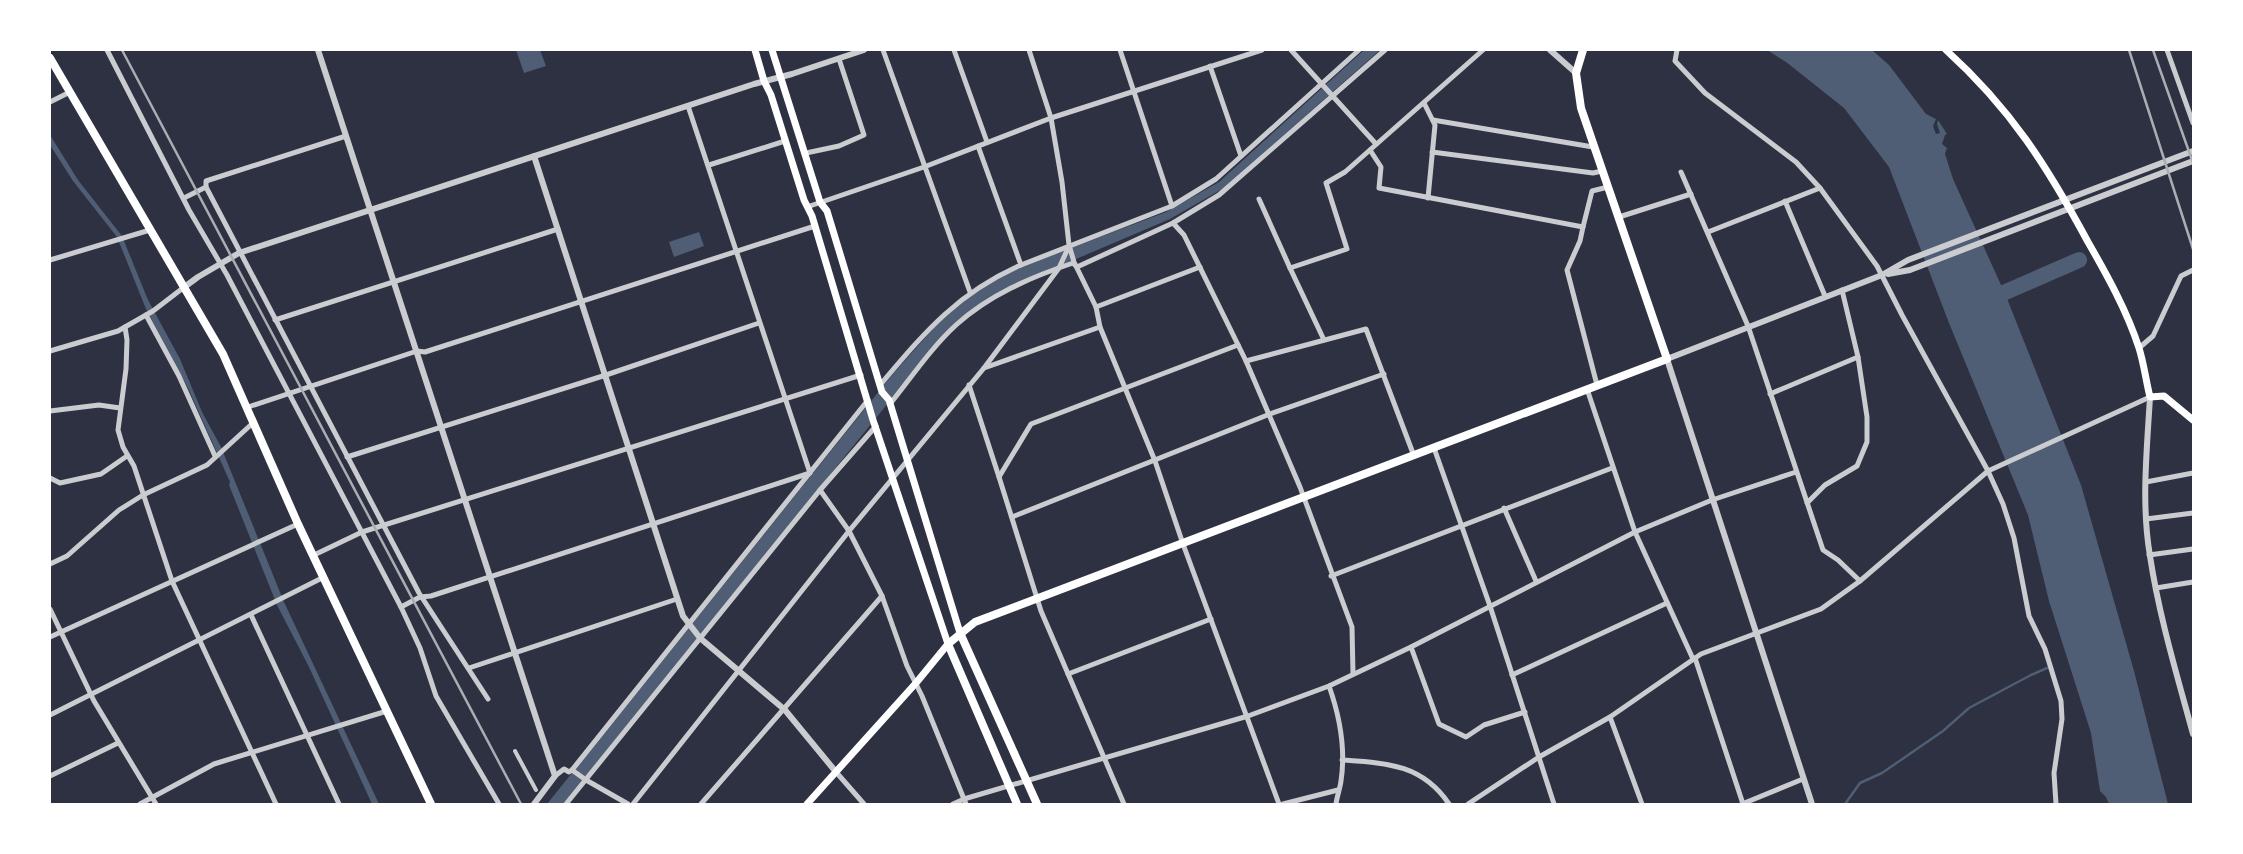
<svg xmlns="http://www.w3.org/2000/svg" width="2243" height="854" font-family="Manrope,sans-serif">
	<rect width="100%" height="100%" fill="#2d3142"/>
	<g fill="#4f5d75">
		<path d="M 516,50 L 540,50 L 546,66 L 524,73 Z"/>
		<path d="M 1364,50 L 1380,50 L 1224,188 L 1170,219 L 1001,291 L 990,297 L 936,344 L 563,804 L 547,804 L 892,375 L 940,321 L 983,286 L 1021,267 L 1166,212 L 1219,182 Z"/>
		<path d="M 1767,50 L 1872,50 L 1889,65 L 1926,114 L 1936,119 L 1933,126 L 1936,134 L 1940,133 L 1937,124 L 1938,120 L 1947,134 L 1945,135 L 1942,144 L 1947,148 L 1945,154 L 1953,179 L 2006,296 L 2081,485 L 2134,671 L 2168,804 L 2109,804 L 2106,797 L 2100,791 L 2091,733 L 2049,601 L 2028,515 L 1949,323 L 1889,167 L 1844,108 L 1786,62 Z"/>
		<path d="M 50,135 L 78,180 L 122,236 L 148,300 L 180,359 L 202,412 L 221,447 L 284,602 L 379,804 L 372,804 L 309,667 L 277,605 L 229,485 L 230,482 L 187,386 L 146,309 L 117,237 L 73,181 L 50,145 Z"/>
		<path d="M 699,232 L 704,246 L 674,257 L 669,242 Z"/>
	</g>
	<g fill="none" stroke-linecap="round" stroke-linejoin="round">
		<path stroke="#4f5d75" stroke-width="2.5" d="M 1845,804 L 1860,783 L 1882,773 L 1943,731 L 1969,708 L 2031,675 L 2047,668"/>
		<path stroke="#4f5d75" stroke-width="16" d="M 1985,301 L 2079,260"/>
		<path stroke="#caccd0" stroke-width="4" d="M 515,751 L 536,790"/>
		<g stroke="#caccd0" stroke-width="5">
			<path d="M 107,50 L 189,210 L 227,275 L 401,607 L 420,648 L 436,696 L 499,804"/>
			<path d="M 883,50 L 970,292"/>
			<path d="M 954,50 L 987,142"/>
			<path d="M 1029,50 L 1051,118 L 1062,182 L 1069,245 L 1074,262 L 1096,307 L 1100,327 L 1155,461 L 1183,544 L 1279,804"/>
			<path d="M 1120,50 L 1172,206"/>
			<path d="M 1291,50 L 1376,144"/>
			<path d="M 1677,50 L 1675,61 L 1705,93 L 1796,162 L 1820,188 L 1877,266 L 1902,315 L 1988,471 L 2003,504 L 2014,538 L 2029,616 L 2045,649 L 2061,701 L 2062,719 L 2054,773 L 2056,804"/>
			<path d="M 2167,50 L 2193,123"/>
			<path d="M 1210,66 L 1241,156"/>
			<path d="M 50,102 L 70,92"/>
			<path d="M 1424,103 L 1435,125 L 1428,198"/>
			<path d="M 1433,120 L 1593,147"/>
			<path d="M 346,136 L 206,181 L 206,187 L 419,593 L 488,699"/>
			<path d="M 978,146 L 1021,265"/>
			<path d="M 1370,150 L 1381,167 L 1379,188 L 1583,227 L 1592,191 L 1608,187"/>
			<path d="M 1432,152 L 1593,173 L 1602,171"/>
			<path d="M 806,153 L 839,146 L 864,135 L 839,59"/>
			<path d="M 709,165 L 785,141"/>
			<path d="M 1681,172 L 1748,326 L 1823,550 L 1838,560 L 1860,581"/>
			<path d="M 184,198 L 206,187"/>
			<path d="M 1259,199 L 1290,268"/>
			<path d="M 1785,201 L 1825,296"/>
			<path d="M 807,207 L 924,167 L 1051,118 L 1262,50"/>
			<path d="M 1619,217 L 1691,194"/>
			<path d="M 1173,223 L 1184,235 L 1246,361 L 1300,487 L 1352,627 L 1353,674"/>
			<path d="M 1583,227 L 1580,241 L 1567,270 L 1597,385"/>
			<path d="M 1708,232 L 1820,188"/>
			<path d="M 50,260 L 150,230"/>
			<path d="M 1096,307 L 1200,267"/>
			<path d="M 146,315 L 179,376 L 215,456"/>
			<path d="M 275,320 L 558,229"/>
			<path d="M 125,327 L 127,340 L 126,369 L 118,430 L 123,447 L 134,466 L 172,581 L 276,804"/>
			<path d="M 1324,340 L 1290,268 L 1347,249 L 1326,183 L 1345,172 L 1483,50"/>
			<path d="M 2139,348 L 2153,336 L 2181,276 L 2193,270"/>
			<path d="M 50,351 L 118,331 L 153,311 L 183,288"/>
			<path d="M 1246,361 L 1366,329 L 1414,456"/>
			<path d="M 984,368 L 1100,327"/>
			<path d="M 880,385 C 925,332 956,294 1021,265 L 1172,206 L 1216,179 L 1359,50"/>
			<path d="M 969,385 L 999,477"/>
			<path d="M 1587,389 L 1635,532 L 1693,659"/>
			<path d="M 1770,394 L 1858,357"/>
			<path d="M 890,404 C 911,378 931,348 956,325 C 989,295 1031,277 1073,263 L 1077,267 L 1173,223 L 1219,195 L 1385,50"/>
			<path d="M 248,407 L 417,351 L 425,352 L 815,226"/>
			<path d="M 50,411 L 99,405 L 120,408"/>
			<path d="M 1434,448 L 1490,606 L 1554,804"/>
			<path d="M 347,457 L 606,375 L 759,323"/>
			<path d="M 50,478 L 60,483 L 101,474 L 127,456"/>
			<path d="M 2146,482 L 2193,473"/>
			<path d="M 820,490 L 849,531 L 882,596 L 907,666 L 922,696 L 966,804"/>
			<path d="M 1807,503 L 1825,485 L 1857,466 L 1867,442 L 1867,417 L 1858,357 L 1842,290"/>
			<path d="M 1504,508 L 1536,581"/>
			<path d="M 1012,517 L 1270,414 L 1384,374"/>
			<path d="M 2146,519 L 2193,513"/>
			<path d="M 314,555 L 362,532 L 861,375"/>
			<path d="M 2149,555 L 2193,549"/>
			<path d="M 50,564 L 67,556 L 119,510 L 143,495 L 207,465 L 254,422"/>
			<path d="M 1331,576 L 1612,468"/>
			<path d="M 2156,588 L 2193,582"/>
			<path d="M 401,607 L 420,597 L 431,596 L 810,473 L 688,106"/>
			<path d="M 50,609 L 94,701 L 156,804"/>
			<path d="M 251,615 L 339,804"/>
			<path d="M 50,637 L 298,524"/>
			<path d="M 1411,647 L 1439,724 L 1466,737 L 1484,725 L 1525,712"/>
			<path d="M 1695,658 L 1743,804"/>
			<path d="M 469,668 L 677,599"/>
			<path d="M 1068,674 L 1211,619"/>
			<path d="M 1512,675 L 1667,603"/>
			<path d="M 1329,686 C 1340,717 1346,748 1341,781 C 1340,789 1337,796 1336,804"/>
			<path d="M 50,715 L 324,577"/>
			<path d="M 1610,717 L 1642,804"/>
			<path d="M 1342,760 C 1386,763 1422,764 1449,804"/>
			<path d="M 572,770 L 868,400"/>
			<path d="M 572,770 L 586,780 L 628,804"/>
			<path d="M 836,772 L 864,804"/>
			<path d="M 50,776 L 118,743"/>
			<path d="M 555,776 L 564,769 L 569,772 L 572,770"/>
			<path d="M 140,804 L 214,764 L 387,711"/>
			<path d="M 566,804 L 820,490 L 876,426"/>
			<path d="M 633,804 L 849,531 L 984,368 L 1059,268 L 1069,246"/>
			<path d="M 701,804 L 882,596"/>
			<path d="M 953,804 L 964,799 L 1248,716 L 1329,686 L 1411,647 L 1635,532 L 1712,500 L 1796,472"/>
			<path d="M 1124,804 L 1041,611 L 999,477 L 1031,424 L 1238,345"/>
			<path d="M 1283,804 L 1338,790"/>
			<path d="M 1468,804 L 1539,757 L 1610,717 L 1701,654 L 1821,609 L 1860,581 L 1988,471 L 2150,397"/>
			<path d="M 1742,804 L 1803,779"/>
		</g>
		<g stroke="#caccd0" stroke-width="6">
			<path d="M 318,50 L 555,776 L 534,804"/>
			<path d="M 1550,50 L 1576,73"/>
			<path d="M 534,156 L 683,616 L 700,638 L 785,710 L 836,772"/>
			<path d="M 1888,274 L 1910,270 L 2193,161"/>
			<path d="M 183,288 L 198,277 L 239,253 L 754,84 L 792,74 L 864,50"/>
			<path d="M 2150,397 C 2147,449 2141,504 2150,556 C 2159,616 2177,675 2193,734"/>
			<path d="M 1812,804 L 1667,359 L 1882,275 L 1908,260 L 2193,151"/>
		</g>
		<g stroke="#fff" stroke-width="7">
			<path d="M 755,50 L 764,81 L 771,95 L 804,200 L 812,216 L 873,420 L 948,644 L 916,683 L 807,804"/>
			<path d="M 772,50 L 820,202 L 827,211 L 882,392 L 889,400 L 960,633"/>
			<path d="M 1946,50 C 2011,109 2047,166 2088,242 C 2107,275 2127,311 2139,348 C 2144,364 2146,381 2150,397 L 2164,396 L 2193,420"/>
		</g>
		<path stroke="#fff" stroke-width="8" d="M 50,58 L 223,354 L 298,524 L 431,804"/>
		<g stroke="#fff" stroke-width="8">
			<path d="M 960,633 L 1037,804"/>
			<path d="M 1017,804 L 948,644 L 975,622 L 1667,359 L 1581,108 L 1576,73 L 1583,50"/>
		</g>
		<g stroke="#abadb3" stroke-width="2.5">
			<path d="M 122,50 L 521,804"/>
			<path d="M 2129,50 L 2193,249"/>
			<path d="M 2153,50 L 2193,163"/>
		</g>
	</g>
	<rect width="2243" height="854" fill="none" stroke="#ffffff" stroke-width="102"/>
</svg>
